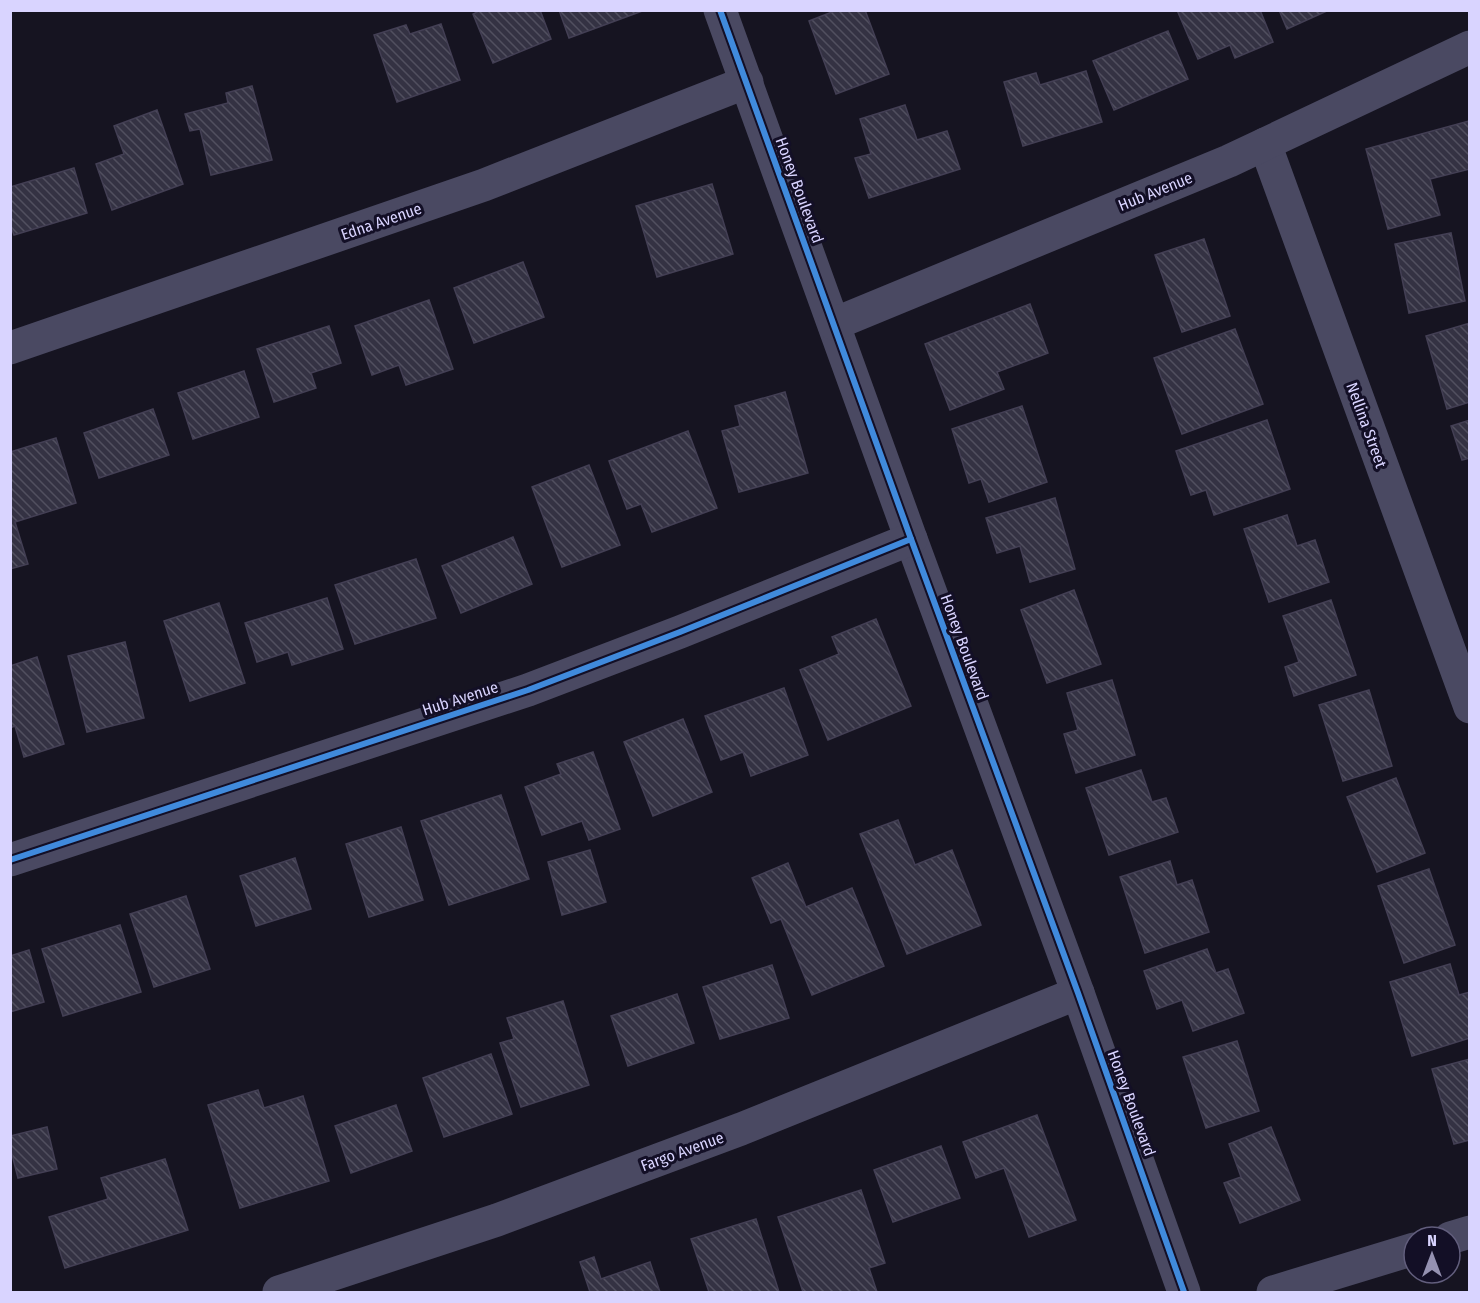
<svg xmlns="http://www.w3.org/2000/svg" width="1480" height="1303" font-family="'Fira Sans Condensed',sans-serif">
	<defs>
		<pattern id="building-back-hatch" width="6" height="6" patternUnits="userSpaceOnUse" patternTransform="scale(1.5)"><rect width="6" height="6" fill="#343243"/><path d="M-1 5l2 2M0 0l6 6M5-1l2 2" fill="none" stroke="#514f5f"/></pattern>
	</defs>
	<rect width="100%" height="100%" fill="#161421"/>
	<g fill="url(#building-back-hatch)" stroke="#433f54" stroke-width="1.5">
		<path d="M 481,10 L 540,10 L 551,39 L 493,63 L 473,14 Z"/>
		<path d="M 559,10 L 645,10 L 569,38 Z"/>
		<path d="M 837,10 L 865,10 L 889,74 L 836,94 L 809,21 Z"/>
		<path d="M 1177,10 L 1260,10 L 1273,42 L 1235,58 L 1230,45 L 1198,59 Z"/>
		<path d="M 1279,10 L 1329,10 L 1287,29 Z"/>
		<path d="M 441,24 L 460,80 L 397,102 L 374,35 L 406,25 L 410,34 Z"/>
		<path d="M 1168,31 L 1188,79 L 1114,110 L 1093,61 Z"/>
		<path d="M 1086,71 L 1102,122 L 1023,146 L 1004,82 L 1036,73 L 1040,85 Z"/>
		<path d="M 252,86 L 272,160 L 211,175 L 200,129 L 190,131 L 185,114 L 228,103 L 226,93 Z"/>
		<path d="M 905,105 L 917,140 L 947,131 L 960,169 L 869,198 L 855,158 L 871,154 L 860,119 Z"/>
		<path d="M 157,110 L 183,184 L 112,210 L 96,164 L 124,154 L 114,126 Z"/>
		<path d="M 1469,121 L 1470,169 L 1430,179 L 1440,215 L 1388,229 L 1366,149 Z"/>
		<path d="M 74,168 L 87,213 L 14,235 L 10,224 L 10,187 Z"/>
		<path d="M 712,184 L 733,254 L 657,277 L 636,206 Z"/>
		<path d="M 1451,233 L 1465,301 L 1409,313 L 1395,244 Z"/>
		<path d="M 1204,239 L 1230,316 L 1182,332 L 1155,255 Z"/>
		<path d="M 523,262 L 544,317 L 474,343 L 454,288 Z"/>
		<path d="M 429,300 L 453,369 L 406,385 L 399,365 L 372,375 L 355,326 Z"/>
		<path d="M 1030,304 L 1048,353 L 997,372 L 1004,389 L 950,410 L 925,344 Z"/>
		<path d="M 1470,323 L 1470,402 L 1447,409 L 1426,336 Z"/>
		<path d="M 329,326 L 341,363 L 311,373 L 316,388 L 274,402 L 257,349 Z"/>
		<path d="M 1235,329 L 1263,404 L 1182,434 L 1154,358 Z"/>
		<path d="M 244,371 L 259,417 L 193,439 L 178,393 Z"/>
		<path d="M 785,392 L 808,473 L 739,492 L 722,431 L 740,426 L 735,406 Z"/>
		<path d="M 1022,406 L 1047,482 L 989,502 L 981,479 L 969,483 L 952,429 Z"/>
		<path d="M 153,409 L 169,455 L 99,478 L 84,433 Z"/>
		<path d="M 1267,420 L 1290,489 L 1214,515 L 1206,490 L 1191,495 L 1176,451 Z"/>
		<path d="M 1470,420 L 1470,458 L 1462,460 L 1451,426 Z"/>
		<path d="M 688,431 L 717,508 L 652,532 L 641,504 L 627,509 L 609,461 Z"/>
		<path d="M 56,438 L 76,503 L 15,522 L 28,564 L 10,569 L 10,452 Z"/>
		<path d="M 589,465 L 620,545 L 562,567 L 532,487 Z"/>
		<path d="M 1055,498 L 1075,569 L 1030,582 L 1020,546 L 997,553 L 986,518 Z"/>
		<path d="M 1287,515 L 1297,546 L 1315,540 L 1329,582 L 1269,602 L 1244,529 Z"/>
		<path d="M 513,537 L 532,584 L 461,613 L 442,566 Z"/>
		<path d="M 416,559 L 436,618 L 355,644 L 335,585 Z"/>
		<path d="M 1074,590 L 1101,664 L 1047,683 L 1021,610 Z"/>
		<path d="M 327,598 L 343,649 L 292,665 L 288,652 L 257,662 L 245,623 Z"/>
		<path d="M 1331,600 L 1356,675 L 1294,696 L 1285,667 L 1299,662 L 1283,616 Z"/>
		<path d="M 219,603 L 245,683 L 190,701 L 164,621 Z"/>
		<path d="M 876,619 L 911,706 L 828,740 L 800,670 L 839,654 L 832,637 Z"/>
		<path d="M 125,642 L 144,718 L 87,732 L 68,656 Z"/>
		<path d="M 37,657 L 64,744 L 24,757 L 15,726 L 10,728 L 10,666 Z"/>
		<path d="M 1112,680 L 1135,755 L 1076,773 L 1064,734 L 1078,730 L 1067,693 Z"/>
		<path d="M 784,688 L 808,755 L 751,776 L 743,752 L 721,760 L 705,716 Z"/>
		<path d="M 1369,690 L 1392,766 L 1343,781 L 1319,705 Z"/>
		<path d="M 683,719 L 712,792 L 653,816 L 624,742 Z"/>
		<path d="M 593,752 L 620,829 L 589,840 L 582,821 L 542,835 L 525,787 L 561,774 L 557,764 Z"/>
		<path d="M 1141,770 L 1152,802 L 1166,798 L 1178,832 L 1109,855 L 1086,788 Z"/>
		<path d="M 1396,778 L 1425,853 L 1377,872 L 1347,797 Z"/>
		<path d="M 501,795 L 529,879 L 449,905 L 421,821 Z"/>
		<path d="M 898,820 L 915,865 L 952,850 L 981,925 L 907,954 L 860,834 Z"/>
		<path d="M 401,827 L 423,900 L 369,917 L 346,844 Z"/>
		<path d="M 590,850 L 606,902 L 562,915 L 548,862 Z"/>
		<path d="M 295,858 L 311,909 L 256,926 L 240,876 Z"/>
		<path d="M 1170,861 L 1177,885 L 1192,880 L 1209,932 L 1145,953 L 1120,877 Z"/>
		<path d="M 788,863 L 806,907 L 852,888 L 884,966 L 812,995 L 781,919 L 771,923 L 752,878 Z"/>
		<path d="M 1429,869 L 1455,945 L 1404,963 L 1378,886 Z"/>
		<path d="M 186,896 L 210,969 L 154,987 L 130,914 Z"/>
		<path d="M 120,925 L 141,992 L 63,1016 L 42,949 Z"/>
		<path d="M 1207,949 L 1216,973 L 1228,969 L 1244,1013 L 1193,1031 L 1182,1000 L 1157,1009 L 1144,971 Z"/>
		<path d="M 29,950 L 44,1002 L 10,1012 L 10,956 Z"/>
		<path d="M 1450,964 L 1459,995 L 1470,992 L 1470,1038 L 1412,1056 L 1390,982 Z"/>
		<path d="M 772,965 L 789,1018 L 720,1039 L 703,987 Z"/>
		<path d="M 677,994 L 694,1043 L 628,1066 L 611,1016 Z"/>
		<path d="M 563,1001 L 589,1085 L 521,1107 L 500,1043 L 514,1039 L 507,1018 Z"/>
		<path d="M 1237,1041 L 1259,1111 L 1206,1128 L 1183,1057 Z"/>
		<path d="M 491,1054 L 512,1114 L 444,1137 L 423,1078 Z"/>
		<path d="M 1470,1059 L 1470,1140 L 1454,1144 L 1432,1069 Z"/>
		<path d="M 258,1090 L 264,1108 L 303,1096 L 329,1181 L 240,1208 L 208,1105 Z"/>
		<path d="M 396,1105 L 412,1151 L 351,1173 L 335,1126 Z"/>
		<path d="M 1037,1115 L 1076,1220 L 1029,1237 L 1004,1168 L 976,1178 L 963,1142 Z"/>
		<path d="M 47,1127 L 57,1169 L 18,1178 L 10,1147 L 10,1136 Z"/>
		<path d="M 1271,1127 L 1300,1200 L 1240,1223 L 1224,1183 L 1241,1177 L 1229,1144 Z"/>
		<path d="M 941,1146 L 960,1198 L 893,1222 L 874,1170 Z"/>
		<path d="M 165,1159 L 188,1230 L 65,1268 L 49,1217 L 108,1199 L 101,1178 Z"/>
		<path d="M 861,1190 L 885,1263 L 869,1268 L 877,1292 L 803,1292 L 778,1217 Z"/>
		<path d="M 756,1219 L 779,1292 L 709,1292 L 691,1239 Z"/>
		<path d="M 594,1257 L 601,1279 L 650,1262 L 660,1292 L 590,1292 L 580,1262 Z"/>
	</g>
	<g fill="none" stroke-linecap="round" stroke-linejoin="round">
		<g stroke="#4a4962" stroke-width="33">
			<path d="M 720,10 L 911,539 L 1078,993 L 1184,1292"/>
			<path d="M 1265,144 L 1470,707"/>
			<path d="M 834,324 L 1229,161 L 1470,47"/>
			<path d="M 10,348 L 484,185 L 747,82"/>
			<path d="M 10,860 L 528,690 L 680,632 L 911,539"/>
			<path d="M 1450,1238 L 1470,1232"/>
			<path d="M 279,1292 L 497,1220 L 741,1129 L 1078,993"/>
			<path d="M 1273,1292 L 1414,1249"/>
		</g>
		<g stroke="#130f26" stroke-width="10">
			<g id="cycleway">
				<path d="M 720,10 L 911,539 L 1078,993 L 1184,1292"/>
				<path d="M 10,860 L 528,690 L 680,632 L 911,539"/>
			</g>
		</g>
		<use href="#cycleway" stroke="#408adc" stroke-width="6"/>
	</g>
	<g text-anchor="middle" stroke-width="6" stroke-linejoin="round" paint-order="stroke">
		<g font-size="16" fill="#d9d4ff" stroke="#130f26">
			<text transform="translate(800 190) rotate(70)" y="6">Honey Boulevard</text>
			<text transform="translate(1155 191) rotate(-22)" y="6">Hub Avenue</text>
			<text transform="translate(381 221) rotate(-19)" y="6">Edna Avenue</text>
			<text transform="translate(1367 425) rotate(70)" y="6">Nellina Street</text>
			<text transform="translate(965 647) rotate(70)" y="6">Honey Boulevard</text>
			<text transform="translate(460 698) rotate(-18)" y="6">Hub Avenue</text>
			<text transform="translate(1132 1103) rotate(70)" y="6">Honey Boulevard</text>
			<text transform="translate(682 1151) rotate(-20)" y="6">Fargo Avenue</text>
		</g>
	</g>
	<rect width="1480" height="1303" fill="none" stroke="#d9d4ff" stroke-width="24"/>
	<g transform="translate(1432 1255)"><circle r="28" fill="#130f26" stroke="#625e7d" stroke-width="1.5"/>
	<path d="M0-4.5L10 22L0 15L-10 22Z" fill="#9591b1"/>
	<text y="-9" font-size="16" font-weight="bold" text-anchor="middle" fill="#d9d4ff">N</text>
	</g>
</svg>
